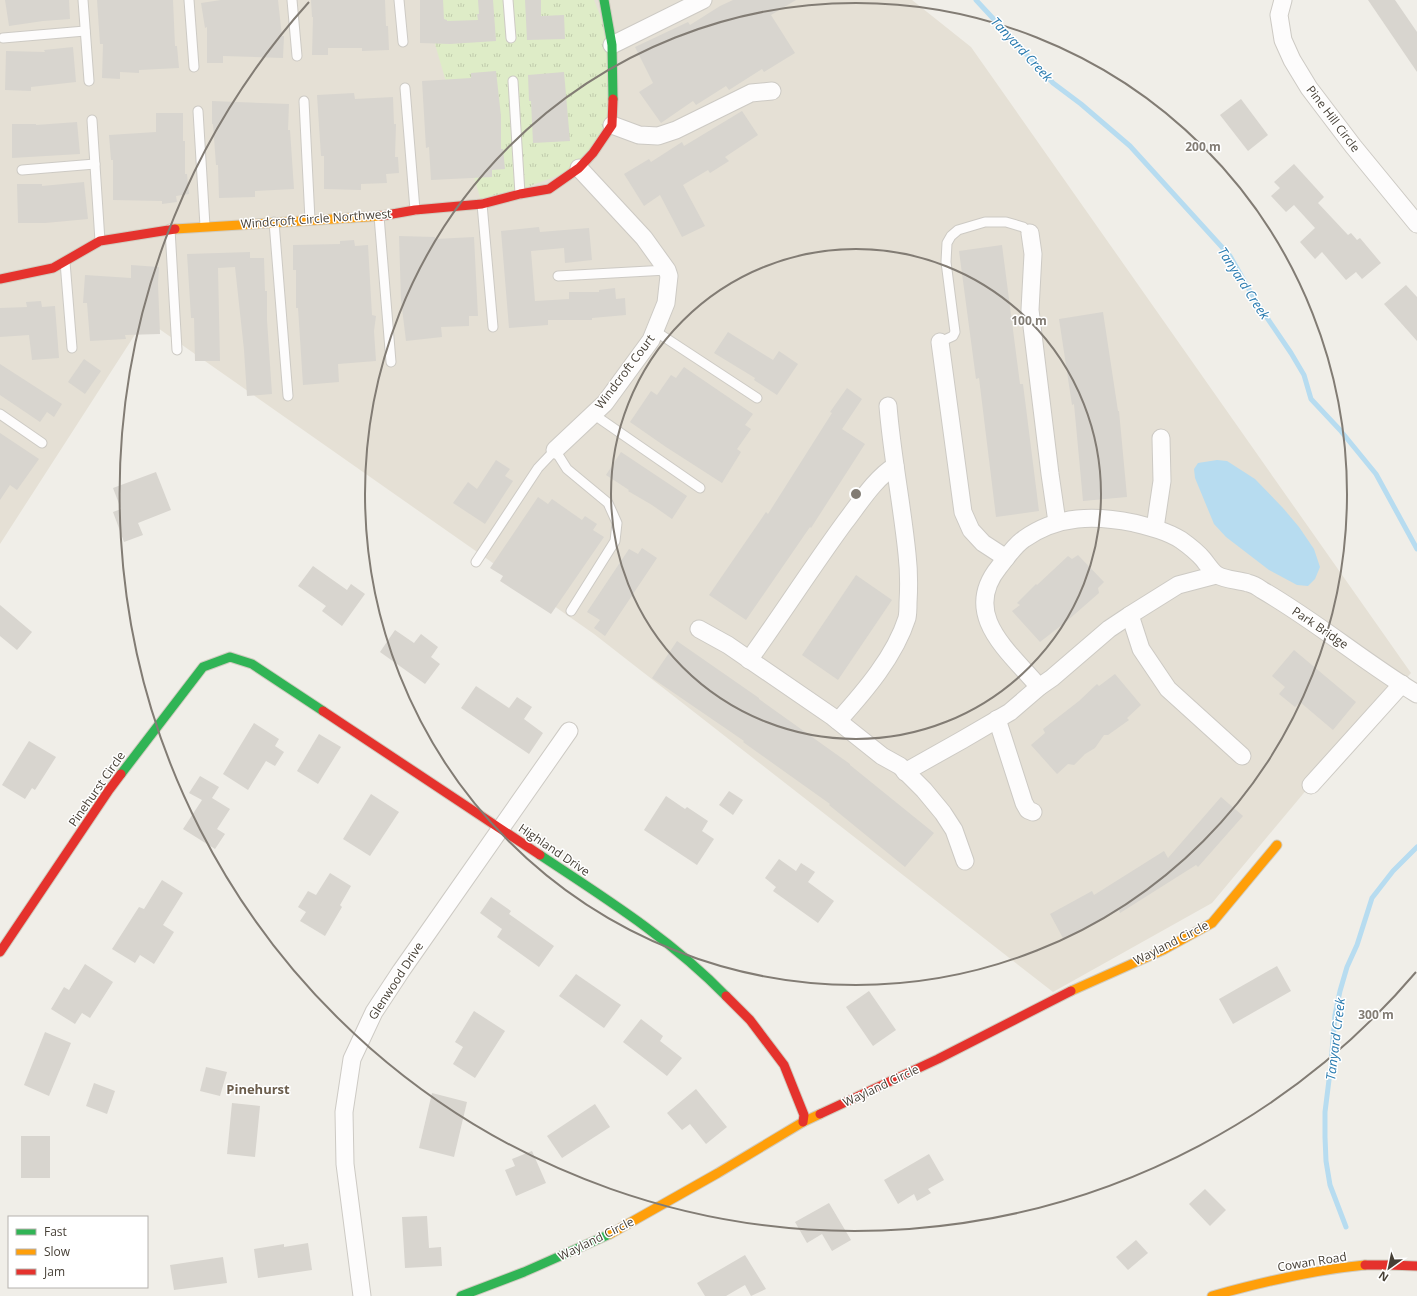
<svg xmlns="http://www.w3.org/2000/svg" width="1417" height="1296" font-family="'Open Sans',sans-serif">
	<defs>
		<pattern id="park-tufts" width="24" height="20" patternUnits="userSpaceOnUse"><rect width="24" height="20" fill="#deecc7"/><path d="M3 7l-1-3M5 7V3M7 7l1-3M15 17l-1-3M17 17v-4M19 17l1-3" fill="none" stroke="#c0cbac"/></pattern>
	</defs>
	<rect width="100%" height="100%" fill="#f0eee8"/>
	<path fill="#e5e0d5" d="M 0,0 L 912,0 L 971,47 L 1411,673 L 1323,770 L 1212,903 L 1053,992 L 594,634 L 145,319 L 0,544 Z"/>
	<path fill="url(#park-tufts)" d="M 422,0 L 594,0 L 612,45 L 612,125 L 578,168 L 482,204 Z"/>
	<path fill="#b7dcf0" d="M 1217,460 L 1227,461 L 1255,479 L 1283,508 L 1299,527 L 1314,549 L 1320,567 L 1315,579 L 1308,586 L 1297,585 L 1269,570 L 1226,537 L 1214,524 L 1195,478 L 1194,469 L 1198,463 Z"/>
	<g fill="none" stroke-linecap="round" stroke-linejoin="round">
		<g stroke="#b7dcf0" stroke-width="5">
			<path d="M 976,0 L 1053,83 L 1081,104 L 1130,146 L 1230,256 L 1255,300 L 1291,353 L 1304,375 L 1311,399 L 1340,430 L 1376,474 L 1417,549"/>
			<path d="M 1346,1227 L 1330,1185 L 1326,1161 L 1325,1137 L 1325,1112 L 1331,1064 L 1335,1015 L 1340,991 L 1347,967 L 1357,945 L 1372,898 L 1393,871 L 1417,847"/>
		</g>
	</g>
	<g fill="#d8d5cf">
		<path d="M 5,0 L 69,0 L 70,19 L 43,21 L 9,26 Z"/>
		<path d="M 97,0 L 173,0 L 175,46 L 177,46 L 179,68 L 139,70 L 139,73 L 120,72 L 120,79 L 102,78 L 103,44 L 100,44 Z"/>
		<path d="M 221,0 L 278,0 L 282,36 L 284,36 L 283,58 L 223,56 L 223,63 L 207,63 L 207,27 L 205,28 L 201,3 Z"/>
		<path d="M 311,0 L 385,0 L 386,26 L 388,26 L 389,50 L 362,51 L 362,48 L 328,48 L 328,55 L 312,55 L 313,17 L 312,17 Z"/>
		<path d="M 420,0 L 443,0 L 444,19 L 447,20 L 447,21 L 478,20 L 477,14 L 479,14 L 478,0 L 493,0 L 496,41 L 450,44 L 420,43 Z"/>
		<path d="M 525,0 L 541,0 L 541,16 L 564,15 L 565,39 L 527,40 Z"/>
		<path d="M 733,0 L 796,0 L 771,15 L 795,53 L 764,72 L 762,69 L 729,90 L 726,86 L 696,105 L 693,101 L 661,123 L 639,92 L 653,83 L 635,47 L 688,22 L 690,25 L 720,6 Z"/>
		<path d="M 1368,0 L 1395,0 L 1417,32 L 1417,72 Z"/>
		<path d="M 73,47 L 76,82 L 31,87 L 31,91 L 5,90 L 6,51 L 45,52 L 44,50 Z"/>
		<path d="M 496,71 L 501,116 L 501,149 L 503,149 L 505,169 L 492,170 L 492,177 L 431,180 L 429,147 L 426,148 L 422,81 L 471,78 L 471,73 Z"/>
		<path d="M 564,72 L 570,141 L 533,143 L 531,101 L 529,101 L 528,75 Z"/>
		<path d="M 354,93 L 355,99 L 393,97 L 394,124 L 396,124 L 395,157 L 398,157 L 399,173 L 386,174 L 387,183 L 361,184 L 361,190 L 324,189 L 324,156 L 321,156 L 317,95 Z"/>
		<path d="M 1241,99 L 1268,135 L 1248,151 L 1220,115 Z"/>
		<path d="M 212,101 L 289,104 L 288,130 L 290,130 L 294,189 L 255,191 L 255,197 L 219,198 L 218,165 L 216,165 L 213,124 L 212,124 Z"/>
		<path d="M 742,111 L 758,135 L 725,157 L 729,161 L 710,173 L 708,170 L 683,185 L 705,226 L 682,237 L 660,195 L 644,206 L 624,174 L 649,159 L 651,162 L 682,142 L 684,146 Z"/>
		<path d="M 156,113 L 183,113 L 183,141 L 185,141 L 185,174 L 187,174 L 189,194 L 176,196 L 177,202 L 162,204 L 162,201 L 113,200 L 113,160 L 111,160 L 109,135 L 156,132 Z"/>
		<path d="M 77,122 L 80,154 L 12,158 L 12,124 L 36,124 L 36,125 Z"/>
		<path d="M 1294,164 L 1324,197 L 1318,203 L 1348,235 L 1351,233 L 1357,240 L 1360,238 L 1381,263 L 1362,279 L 1356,272 L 1346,280 L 1322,252 L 1315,259 L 1300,242 L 1315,228 L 1294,205 L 1286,212 L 1271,196 L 1280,188 L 1274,182 Z"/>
		<path d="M 84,182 L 88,219 L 45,223 L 18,223 L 17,184 L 42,184 L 42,186 Z"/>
		<path d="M 539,227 L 540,232 L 589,228 L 592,260 L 565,263 L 564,248 L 531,251 L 535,301 L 569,299 L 569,292 L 599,292 L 599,290 L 615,288 L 616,299 L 625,298 L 626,315 L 592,318 L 592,320 L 548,320 L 548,325 L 509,328 L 501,231 Z"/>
		<path d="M 399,236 L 435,237 L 435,239 L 474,237 L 478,316 L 469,316 L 469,326 L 441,327 L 442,337 L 406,341 L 401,300 Z"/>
		<path d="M 354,240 L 355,246 L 368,245 L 372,315 L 376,316 L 374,331 L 376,361 L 338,364 L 339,382 L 303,385 L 298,308 L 296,308 L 296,270 L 293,270 L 293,245 L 340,244 L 340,241 Z"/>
		<path d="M 1002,245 L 1020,384 L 1023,384 L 1039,511 L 996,517 L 979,378 L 976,379 L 959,251 Z"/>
		<path d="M 250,252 L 250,258 L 264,258 L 265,291 L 267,291 L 267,320 L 272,394 L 247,396 L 244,350 L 235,267 L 218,268 L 220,361 L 195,361 L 194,318 L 191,318 L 187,254 Z"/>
		<path d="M 131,265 L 159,267 L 158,284 L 160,334 L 125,335 L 126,339 L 90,341 L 87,303 L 83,303 L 85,275 L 131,278 Z"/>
		<path d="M 1406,285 L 1417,297 L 1417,341 L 1384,304 Z"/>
		<path d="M 41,301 L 42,307 L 55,306 L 59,358 L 32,360 L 29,335 L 0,337 L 0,308 L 27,307 L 26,302 Z"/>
		<path d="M 1103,312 L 1118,411 L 1119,411 L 1127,497 L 1083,501 L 1074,404 L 1072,405 L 1059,319 Z"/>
		<path d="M 728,332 L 773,360 L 779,351 L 798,364 L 777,395 L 754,380 L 755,378 L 714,353 Z"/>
		<path d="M 84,359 L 101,371 L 85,394 L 68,382 Z"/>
		<path d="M 0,364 L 62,404 L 54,417 L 47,412 L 40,422 L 0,395 Z"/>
		<path d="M 684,367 L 753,414 L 745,425 L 751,429 L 737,449 L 741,452 L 722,483 L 666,447 L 630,422 L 651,391 L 657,395 L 671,375 L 676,378 Z"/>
		<path d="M 847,388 L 862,399 L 842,429 L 865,444 L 811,528 L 810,527 L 746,620 L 709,595 L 766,512 L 768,514 L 832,413 L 830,412 Z"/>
		<path d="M 0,433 L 39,459 L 17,490 L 10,485 L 0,500 Z"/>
		<path d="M 621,452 L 687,496 L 672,519 L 652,505 L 628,491 L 629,490 L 606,475 Z"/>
		<path d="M 496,460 L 510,469 L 505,476 L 513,481 L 485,524 L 453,503 L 468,482 L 477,489 Z"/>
		<path d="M 156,472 L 171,510 L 138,523 L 143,535 L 124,542 L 113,512 L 121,509 L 113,488 Z"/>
		<path d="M 538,497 L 548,504 L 552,499 L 582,520 L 585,516 L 597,524 L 593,530 L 604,537 L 551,614 L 500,581 L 503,576 L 490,568 Z"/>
		<path d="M 642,548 L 657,558 L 605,636 L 594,628 L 600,620 L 587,612 L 629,549 L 638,554 Z"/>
		<path d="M 1078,555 L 1104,582 L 1098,588 L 1099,593 L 1067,621 L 1040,642 L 1012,611 L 1020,605 L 1017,603 L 1036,584 L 1037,585 L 1068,556 L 1072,559 Z"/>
		<path d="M 313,566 L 347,590 L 351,584 L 365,594 L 342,626 L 322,611 L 326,606 L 298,586 Z"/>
		<path d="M 856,575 L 892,600 L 838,680 L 802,655 Z"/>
		<path d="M 0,605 L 32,632 L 17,650 L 0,636 Z"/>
		<path d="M 395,630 L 414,643 L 421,634 L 438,647 L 431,657 L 440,664 L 425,684 L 380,652 Z"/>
		<path d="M 677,641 L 759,698 L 759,699 L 850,764 L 850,765 L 934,833 L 905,867 L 829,805 L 830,804 L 743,742 L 744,741 L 652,678 Z"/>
		<path d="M 1294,650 L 1356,702 L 1333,730 L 1300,702 L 1295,707 L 1279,694 L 1285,687 L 1272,676 Z"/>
		<path d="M 1115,674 L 1141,705 L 1127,718 L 1129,720 L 1108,735 L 1104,735 L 1095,748 L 1085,754 L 1074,765 L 1068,764 L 1057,774 L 1031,745 L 1045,733 L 1043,729 L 1079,701 L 1097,684 L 1099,686 Z"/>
		<path d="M 476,686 L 509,708 L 517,697 L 532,707 L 524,719 L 543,733 L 529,754 L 461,708 Z"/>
		<path d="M 254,723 L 279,739 L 275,746 L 284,752 L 275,766 L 266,761 L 248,790 L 223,774 Z"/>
		<path d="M 319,734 L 341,747 L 318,784 L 297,771 Z"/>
		<path d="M 29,741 L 56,757 L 35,790 L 32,788 L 25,799 L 2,785 Z"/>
		<path d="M 200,776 L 219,787 L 212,798 L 230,809 L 217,829 L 225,834 L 215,849 L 183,829 L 202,800 L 189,793 Z"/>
		<path d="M 729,791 L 743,800 L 733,815 L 719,805 Z"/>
		<path d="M 371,794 L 399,812 L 370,856 L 343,839 Z"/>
		<path d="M 666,796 L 685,809 L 687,807 L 708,821 L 702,831 L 714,839 L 697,865 L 644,830 Z"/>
		<path d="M 1221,797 L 1243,816 L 1198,867 L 1196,865 L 1120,913 L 1119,910 L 1064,940 L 1050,914 L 1092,891 L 1094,895 L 1164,851 L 1168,858 Z"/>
		<path d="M 779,859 L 796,871 L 801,863 L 815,872 L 808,882 L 834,901 L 818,923 L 773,891 L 776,887 L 765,878 Z"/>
		<path d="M 330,873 L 351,886 L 340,905 L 342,907 L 325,936 L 300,921 L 306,912 L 298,907 L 308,891 L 316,895 Z"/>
		<path d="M 162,880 L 183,893 L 163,925 L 174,932 L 154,964 L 140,955 L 135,963 L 112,949 L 139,907 L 144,909 Z"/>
		<path d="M 491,897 L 511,911 L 509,914 L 554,946 L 539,967 L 497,937 L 502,929 L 480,913 Z"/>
		<path d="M 85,964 L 113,982 L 90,1018 L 82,1013 L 75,1024 L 51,1009 L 64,987 L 69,990 Z"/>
		<path d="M 1277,966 L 1291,991 L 1233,1024 L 1219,999 Z"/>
		<path d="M 576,974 L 621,1005 L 604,1028 L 559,996 Z"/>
		<path d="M 869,991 L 896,1030 L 873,1046 L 846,1007 Z"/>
		<path d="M 474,1011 L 505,1031 L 475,1078 L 453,1064 L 463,1047 L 455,1042 Z"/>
		<path d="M 641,1019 L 663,1036 L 660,1041 L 682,1058 L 667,1076 L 623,1042 Z"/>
		<path d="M 45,1032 L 71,1043 L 49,1096 L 24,1085 Z"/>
		<path d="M 206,1067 L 227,1072 L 220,1096 L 200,1091 Z"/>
		<path d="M 94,1083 L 115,1091 L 107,1114 L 86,1106 Z"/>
		<path d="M 696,1089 L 727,1127 L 706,1144 L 690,1124 L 682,1130 L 667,1113 Z"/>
		<path d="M 432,1093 L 467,1102 L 454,1157 L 419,1148 Z"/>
		<path d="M 232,1103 L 260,1106 L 255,1157 L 227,1154 Z"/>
		<path d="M 595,1104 L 610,1127 L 562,1158 L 547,1136 Z"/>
		<rect x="21" y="1136" width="29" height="42"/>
		<path d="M 532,1151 L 546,1183 L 516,1196 L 505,1170 L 515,1166 L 512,1159 Z"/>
		<path d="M 929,1154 L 944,1180 L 928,1189 L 931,1193 L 917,1201 L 914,1194 L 898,1204 L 884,1180 Z"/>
		<path d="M 1205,1189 L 1226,1210 L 1210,1226 L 1189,1204 Z"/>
		<path d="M 829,1203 L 851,1240 L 832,1251 L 822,1234 L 807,1243 L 795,1222 Z"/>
		<path d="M 427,1216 L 429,1248 L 441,1247 L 442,1266 L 405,1268 L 402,1217 Z"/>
		<path d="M 1136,1240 L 1148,1253 L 1128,1270 L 1116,1257 Z"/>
		<path d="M 308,1243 L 312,1270 L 258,1278 L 254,1249 L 284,1244 L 284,1247 Z"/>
		<path d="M 745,1255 L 766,1289 L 751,1296 L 745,1285 L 726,1296 L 705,1296 L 697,1283 Z"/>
		<path d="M 223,1257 L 227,1283 L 174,1290 L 170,1265 Z"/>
	</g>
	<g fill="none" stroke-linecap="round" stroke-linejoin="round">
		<g stroke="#cdcac4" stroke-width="11">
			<g id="lane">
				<path d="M 83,0 L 89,81"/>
				<path d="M 189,0 L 194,67"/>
				<path d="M 292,0 L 297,56"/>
				<path d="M 399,0 L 403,42"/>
				<path d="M 508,0 L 511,38"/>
				<path d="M 3,38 L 85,31"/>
				<path d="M 513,81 L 520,194"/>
				<path d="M 405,88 L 415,210"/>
				<path d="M 304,101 L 310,220"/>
				<path d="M 198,111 L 205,226"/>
				<path d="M 92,120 L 100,241"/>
				<path d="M 22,170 L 95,164"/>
				<path d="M 482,204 L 493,327"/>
				<path d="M 379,216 L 391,362"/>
				<path d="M 274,222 L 288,396"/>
				<path d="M 170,229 L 177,350"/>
				<path d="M 65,262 L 72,348"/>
				<path d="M 558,276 L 667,270"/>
				<path d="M 655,331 L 757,398"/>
				<path d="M 940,342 L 953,336 L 955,332 L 946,262 L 947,243 L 951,236 L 958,230 L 985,222 L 1006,222 L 1023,227 L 1030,233"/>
				<path d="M 0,414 L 42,443"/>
				<path d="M 593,414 L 700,488"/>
				<path d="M 476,562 L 538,468 L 555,450 L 567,469 L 608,503 L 617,523 L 615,541 L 571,611"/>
			</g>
		</g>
		<g stroke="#cdcac4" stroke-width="19">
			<g id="street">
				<path d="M 1283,0 L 1279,15 L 1283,40 L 1292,60 L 1309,88 L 1353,146 L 1417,224"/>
				<path d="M 612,45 L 703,0"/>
				<path d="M 612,125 L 639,135 L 658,136 L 676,130 L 751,93 L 772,91"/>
				<path d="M 1030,233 L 1033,254 L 1030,310 L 1050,474 L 1057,522"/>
				<path d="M 940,342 L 963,512 L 971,530 L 983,543 L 1006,558"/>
				<path d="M 555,450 L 605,403 L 651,340 L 666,303 L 669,276 L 667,270 L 644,238 L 579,168"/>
				<path d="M 1155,528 L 1162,481 L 1161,438"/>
				<path d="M 1130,615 L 1141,649 L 1168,689 L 1242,756"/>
				<path d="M 699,629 L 728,645 L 833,717 L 882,756 L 900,766 L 924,790 L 943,813 L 954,830 L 965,861"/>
				<path d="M 749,660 C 782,614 812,567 845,522 C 859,504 875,478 895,466"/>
				<path d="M 1039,687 C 1010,652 960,615 999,567 C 1006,558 1015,545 1024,539 C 1058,515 1095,515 1134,523 C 1150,527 1167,531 1181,540 C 1188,545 1197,552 1203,559 C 1207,564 1212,572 1217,575 C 1226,580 1238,580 1248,583 C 1253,584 1258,587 1262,590 C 1316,621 1364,662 1417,694"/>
				<path d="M 997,719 L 1024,803 L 1028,810 L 1033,812"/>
				<path d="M 838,721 C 865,691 895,656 907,618 C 908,613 908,608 908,603 C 909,586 909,571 907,554 C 902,504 892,456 888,406"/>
				<path d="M 905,772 L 962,740 L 1010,712 L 1039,687 L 1052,678 L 1109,629 L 1130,615 L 1178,585 L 1216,575"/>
				<path d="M 1311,785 L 1402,684"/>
				<path d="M 362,1296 L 345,1164 L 344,1112 L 352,1059 L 374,1012 L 401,971 L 569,731"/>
			</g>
		</g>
		<g stroke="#d0cbbf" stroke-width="11">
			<g id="fast">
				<path d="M 604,0 L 612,45 L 613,99"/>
				<path d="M 121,774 L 203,667 L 230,657 L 252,664 L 323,711"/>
				<path d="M 540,855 C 605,898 672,940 726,996"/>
				<path d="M 461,1296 L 524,1272 L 610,1234"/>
			</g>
		</g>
		<g stroke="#d0cbbf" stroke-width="11">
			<g id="slow">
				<path d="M 175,229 L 381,216"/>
				<path d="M 1071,991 L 1163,950 L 1212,923 L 1277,845"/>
				<path d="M 610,1234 L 718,1173 L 803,1122 L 820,1114"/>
				<path d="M 1212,1296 C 1262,1282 1313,1270 1365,1265"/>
			</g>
		</g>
		<g stroke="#d0cbbf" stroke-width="11">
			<g id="jam">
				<path d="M 381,216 L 415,210 L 482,204 L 520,194 L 549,189 L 579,168 L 593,153 L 612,125 L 613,99"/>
				<path d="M 0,279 L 53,268 L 100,241 L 175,229"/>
				<path d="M 323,711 L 540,855"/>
				<path d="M 0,952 L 109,790 L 121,774"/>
				<path d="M 726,996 L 750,1020 L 784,1065 L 804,1115 L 803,1122"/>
				<path d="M 820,1114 L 938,1059 L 1071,991"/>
				<path d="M 1365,1265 L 1388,1265 L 1417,1266"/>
			</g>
		</g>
		<use href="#lane" stroke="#fdfcfc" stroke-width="9"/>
		<use href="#street" stroke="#fdfcfc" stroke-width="17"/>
		<use href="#fast" stroke="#30b455" stroke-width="9"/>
		<use href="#slow" stroke="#ff9f0a" stroke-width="9"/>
		<use href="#jam" stroke="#e5322d" stroke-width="9"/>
	</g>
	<g fill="none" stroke="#827c74" stroke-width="2">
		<circle cx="856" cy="494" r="245"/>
		<circle cx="856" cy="494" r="491"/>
		<path d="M1416 972A736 736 0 1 1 309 2"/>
	</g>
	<g text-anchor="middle" stroke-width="3" stroke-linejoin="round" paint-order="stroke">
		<g font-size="12" fill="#463f35" stroke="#fff">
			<text transform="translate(1333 119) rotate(53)" y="4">Pine Hill Circle</text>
			<text transform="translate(316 219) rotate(-4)" y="4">Windcroft Circle Northwest</text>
			<text transform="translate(625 372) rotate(-53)" y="4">Windcroft Court</text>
			<text transform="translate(1320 628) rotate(34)" y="4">Park Bridge</text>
			<text transform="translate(97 789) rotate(-55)" y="4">Pinehurst Circle</text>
			<text transform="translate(554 850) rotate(34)" y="4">Highland Drive</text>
			<text transform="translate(1171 943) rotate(-27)" y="4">Wayland Circle</text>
			<text transform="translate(396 981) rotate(-57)" y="4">Glenwood Drive</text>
			<text transform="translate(881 1086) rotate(-25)" y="4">Wayland Circle</text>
			<text transform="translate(596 1239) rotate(-26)" y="4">Wayland Circle</text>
			<text transform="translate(1312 1262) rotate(-9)" y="4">Cowan Road</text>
		</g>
		<g font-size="13" font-style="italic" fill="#287aaf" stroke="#fff">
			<text transform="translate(1022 49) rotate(47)" y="5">Tanyard Creek</text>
			<text transform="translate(1244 283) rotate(57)" y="5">Tanyard Creek</text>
			<text transform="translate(1335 1039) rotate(-83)" y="5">Tanyard Creek</text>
		</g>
		<g font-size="13" font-weight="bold" fill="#6a5c4b" stroke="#fff">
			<text x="258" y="1094">Pinehurst</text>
		</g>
	</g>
	<circle cx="856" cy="494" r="6" fill="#827c74" stroke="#fff" stroke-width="2"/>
	<g font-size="12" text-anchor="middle" font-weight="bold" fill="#827c74" stroke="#fff" stroke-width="3" stroke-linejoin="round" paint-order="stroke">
		<text x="1203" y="151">200 m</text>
		<text x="1029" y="325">100 m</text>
		<text x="1376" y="1019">300 m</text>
	</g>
	<rect x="8" y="1216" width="140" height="72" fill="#ffffff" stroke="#b5b2ae"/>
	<rect x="16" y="1229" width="20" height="6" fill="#30b455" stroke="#b5b2ae"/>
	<text x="44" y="1236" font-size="12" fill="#463f35">Fast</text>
	<rect x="16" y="1249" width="20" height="6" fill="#ff9f0a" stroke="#b5b2ae"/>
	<text x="44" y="1256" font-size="12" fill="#463f35">Slow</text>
	<rect x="16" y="1269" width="20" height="6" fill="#e5322d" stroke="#b5b2ae"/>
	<text x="44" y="1276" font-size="12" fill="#463f35">Jam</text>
	<g transform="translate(1389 1268) rotate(213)" stroke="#ffffff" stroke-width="3" paint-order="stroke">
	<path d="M0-3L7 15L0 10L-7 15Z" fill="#463f35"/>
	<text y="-6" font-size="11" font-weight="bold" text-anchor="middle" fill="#463f35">N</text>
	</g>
</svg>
